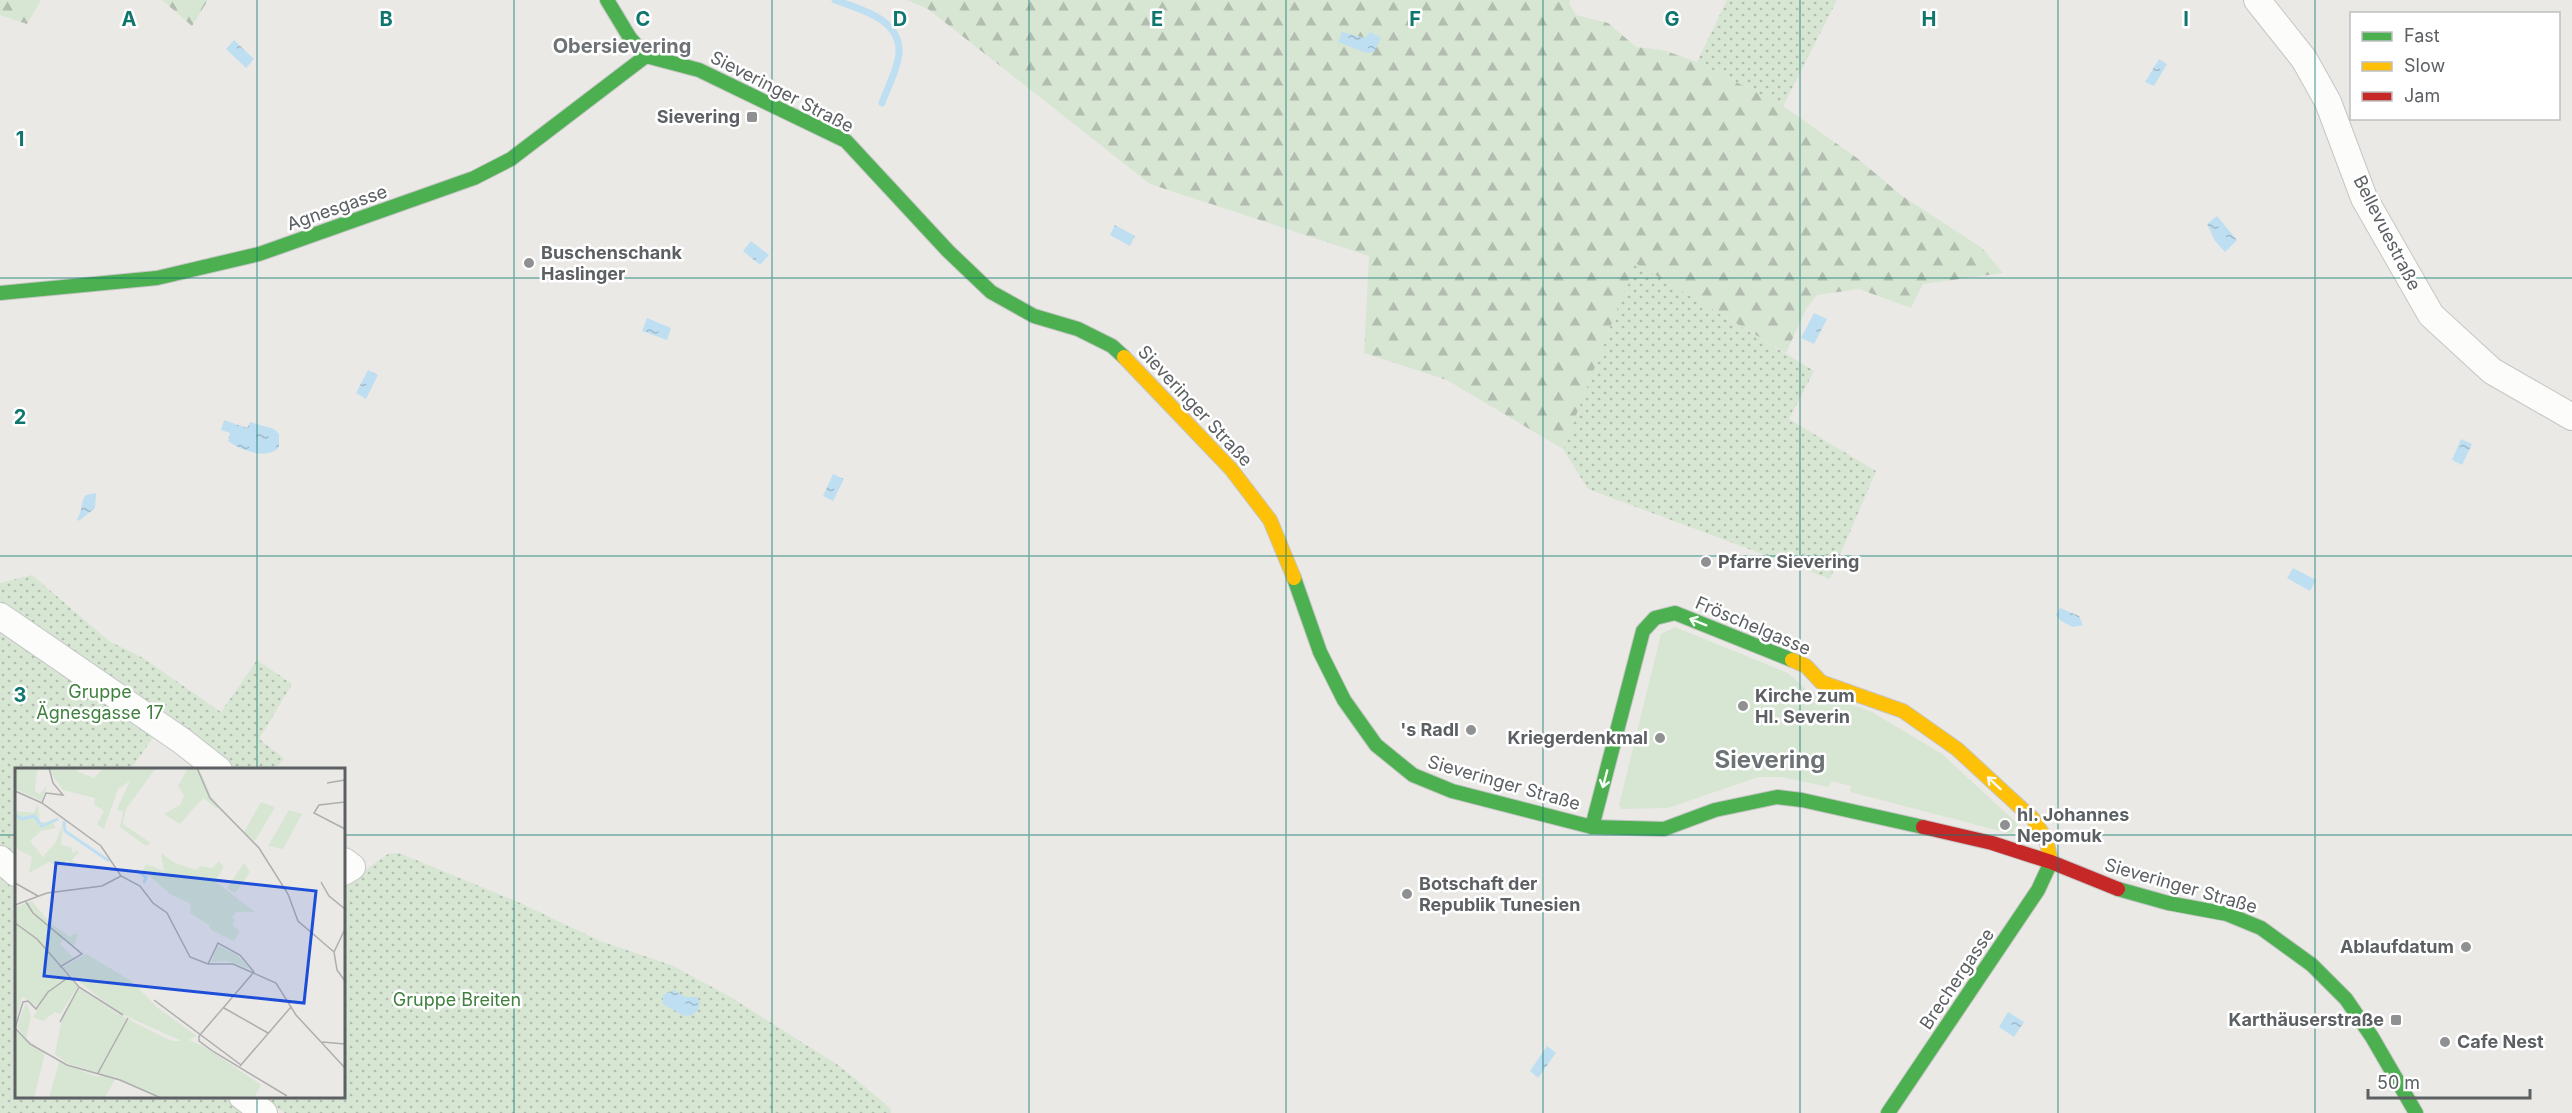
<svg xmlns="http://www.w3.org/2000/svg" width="2572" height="1113" font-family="Inter,sans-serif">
	<defs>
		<pattern id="grass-dots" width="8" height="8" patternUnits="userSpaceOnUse" patternTransform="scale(1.5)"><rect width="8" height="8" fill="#d7e5d3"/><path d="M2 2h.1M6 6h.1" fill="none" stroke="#b2bdaf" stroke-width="1.8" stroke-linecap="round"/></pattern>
		<pattern id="forest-firs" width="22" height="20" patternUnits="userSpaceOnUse" patternTransform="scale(1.5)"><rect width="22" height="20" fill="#d7e5d3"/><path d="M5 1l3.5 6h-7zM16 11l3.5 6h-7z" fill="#b2bdaf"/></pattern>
		<pattern id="water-ripples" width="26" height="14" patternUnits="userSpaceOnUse" patternTransform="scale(1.5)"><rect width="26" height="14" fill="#bedff1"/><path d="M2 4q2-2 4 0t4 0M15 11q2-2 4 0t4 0" fill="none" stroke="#9eb8c7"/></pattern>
	</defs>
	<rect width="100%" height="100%" fill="#ebe9e6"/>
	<g fill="url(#grass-dots)">
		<path d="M 1727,0 L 1837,0 L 1783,106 L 1697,62 Z"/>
		<path d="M 1635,262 L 1814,371 L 1789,419 L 1876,471 L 1830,579 L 1588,489 L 1563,449 Z"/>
		<path d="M 32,575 L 109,641 L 143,658 L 221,712 L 257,660 L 292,684 L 259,739 L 284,758 L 276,769 L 223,769 L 157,732 L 131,769 L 16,770 L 16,862 L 0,848 L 0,583 Z"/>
		<path d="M 399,853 L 518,902 L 600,941 L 671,965 L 727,995 L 841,1067 L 890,1108 L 891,1113 L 285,1113 L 260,1097 L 344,1096 L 344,885 L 388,854 Z"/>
		<path d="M 0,870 L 16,885 L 16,1096 L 233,1097 L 254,1113 L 0,1113 Z"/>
	</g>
	<g fill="url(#forest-firs)">
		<path d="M 0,0 L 41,0 L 27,24 L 0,15 Z"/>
		<path d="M 162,0 L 208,0 L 192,26 Z"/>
		<path d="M 907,0 L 1570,0 L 1569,3 L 1576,15 L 1608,23 L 1636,47 L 1663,50 L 1697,62 L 1783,106 L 1857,158 L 1901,195 L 1982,248 L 2003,273 L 1923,284 L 1911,308 L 1859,289 L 1817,295 L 1806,309 L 1786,353 L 1635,263 L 1563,449 L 1447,380 L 1364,353 L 1369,256 L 1150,184 L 928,9 Z"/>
	</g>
	<path fill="#d7e5d3" d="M 1675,627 L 1788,673 L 1807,690 L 1870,711 L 1942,754 L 2018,824 L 2012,834 L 1850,792 L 1851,786 L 1831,781 L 1829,787 L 1781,777 L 1758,777 L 1668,808 L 1621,809 L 1619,805 L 1661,634 Z"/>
	<g fill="url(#water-ripples)">
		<path d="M 1342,32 L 1365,38 L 1370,32 L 1381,38 L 1374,52 L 1367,53 L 1338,42 Z"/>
		<path d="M 234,40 L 254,59 L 246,68 L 226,49 Z"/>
		<path d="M 2159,59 L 2167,64 L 2154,86 L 2145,82 Z"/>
		<path d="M 2217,216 L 2237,240 L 2225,252 L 2215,241 L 2207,224 Z"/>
		<path d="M 1115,225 L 1135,236 L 1130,246 L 1110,235 Z"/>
		<path d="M 751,241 L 769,255 L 760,265 L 743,251 Z"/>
		<path d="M 1814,313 L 1827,319 L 1814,344 L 1801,338 Z"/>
		<path d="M 647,318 L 671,328 L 667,340 L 642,331 Z"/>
		<path d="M 368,370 L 378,375 L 366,399 L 356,393 Z"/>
		<path d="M 224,420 L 247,428 L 250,422 L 274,429 L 279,434 L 279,447 C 268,461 240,450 228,441 L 230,433 L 221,430 Z"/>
		<path d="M 2461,439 L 2472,444 L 2462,465 L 2452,460 Z"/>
		<path d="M 833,474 L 844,479 L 833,501 L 823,496 Z"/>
		<path d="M 96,493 L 95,508 L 79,521 L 77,519 C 83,511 80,502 86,495 Z"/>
		<path d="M 2293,568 L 2316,580 L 2310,591 L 2287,578 Z"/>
		<path d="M 2060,608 L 2079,616 L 2083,625 L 2073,627 L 2061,621 L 2056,615 Z"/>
		<path d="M 674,990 L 685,997 L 696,997 L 700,1001 L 698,1010 L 692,1015 L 684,1016 L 663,1004 L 663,995 Z"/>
		<path d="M 2008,1012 L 2024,1022 L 2014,1037 L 1999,1027 Z"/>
		<path d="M 1547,1046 L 1556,1053 L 1538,1078 L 1530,1071 Z"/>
	</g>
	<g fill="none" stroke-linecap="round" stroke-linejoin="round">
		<path stroke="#bedff1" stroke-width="7" d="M 835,0 C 860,9 901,19 899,53 C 898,69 887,88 882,103"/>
		<g stroke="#c5c6c6" stroke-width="28">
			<g id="street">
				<path d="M 2257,0 L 2304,59 L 2328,102 L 2364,198 L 2431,315 L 2492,371 L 2572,417"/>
				<path d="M 0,616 L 182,741 L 219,770"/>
				<path d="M 0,859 L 16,873"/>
				<path d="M 344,861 L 352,867 L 344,872"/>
				<path d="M 242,1096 L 264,1113"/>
			</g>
		</g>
		<g stroke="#c5c6c5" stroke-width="16">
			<g id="fast">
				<path d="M 607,0 L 630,38 L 646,56 L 699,70 L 846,141 L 948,251 L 991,292 L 1034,316 L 1078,329 L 1112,346 L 1124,357"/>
				<path d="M 0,293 L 157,278 L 259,254 L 474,178 L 511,159 L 646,56"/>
				<path d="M 1294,578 L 1320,652 L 1344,700 L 1376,745 L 1413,775 L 1452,791 L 1592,827 L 1664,829 L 1715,810 L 1777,797 L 1802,800 L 1923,827"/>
				<path d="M 1592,827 L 1643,631 L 1655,618 L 1675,613 L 1792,660"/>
				<path d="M 2118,889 L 2168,903 L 2227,914 L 2261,928 L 2312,965 L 2346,999 L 2372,1037 L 2416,1113"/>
				<path d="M 1888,1113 L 2038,890 L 2051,862"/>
			</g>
		</g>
		<g stroke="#c5c6c5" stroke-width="16">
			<g id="slow">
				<path d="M 1124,357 L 1231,469 L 1270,520 L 1294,578"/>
				<path d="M 1792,660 L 1806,666 L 1821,682 L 1903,711 L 1957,749 L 2033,819 L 2046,839 L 2051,862"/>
			</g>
		</g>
		<g stroke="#c5c6c5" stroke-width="16">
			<path id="jam" d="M 1923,827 L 1992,843 L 2051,862 L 2118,889"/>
		</g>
		<use href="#street" stroke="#fcfcfb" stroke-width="26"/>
		<use href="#fast" stroke="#4caf50" stroke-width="14"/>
		<use href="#slow" stroke="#ffc107" stroke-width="14"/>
		<use href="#jam" stroke="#c62828" stroke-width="14"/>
	</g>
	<defs><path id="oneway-shaft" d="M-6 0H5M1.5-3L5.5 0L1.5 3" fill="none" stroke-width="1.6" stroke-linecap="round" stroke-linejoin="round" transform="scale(1.5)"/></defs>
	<g stroke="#f6fbf6">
		<use href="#oneway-shaft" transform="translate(1698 622) rotate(-158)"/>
		<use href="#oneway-shaft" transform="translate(1605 779) rotate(105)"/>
		<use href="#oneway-shaft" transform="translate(1994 783) rotate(-137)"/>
	</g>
	<path fill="none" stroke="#0f766e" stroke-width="1.5" stroke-opacity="0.55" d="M 257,0 L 257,770M 514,0 L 514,1113M 772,0 L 772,1113M 1029,0 L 1029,1113M 1286,0 L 1286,1113M 1543,0 L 1543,1113M 1800,0 L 1800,1113M 2058,0 L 2058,1113M 2315,0 L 2315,1113M 0,278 L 2572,278M 0,556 L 2572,556M 0,835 L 16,835M 344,835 L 2572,835M 257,1096 L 257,1113"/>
	<g fill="#8e9091" stroke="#fff" stroke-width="2">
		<rect x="746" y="111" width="12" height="12" rx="3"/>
		<circle cx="529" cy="263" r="6"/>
		<circle cx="1706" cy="562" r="6"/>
		<circle cx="1743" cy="706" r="6"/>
		<circle cx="1471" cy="730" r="6"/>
		<circle cx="1660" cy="738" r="6"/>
		<circle cx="2005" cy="825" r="6"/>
		<circle cx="1407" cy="894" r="6"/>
		<circle cx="2466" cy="947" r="6"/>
		<rect x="2390" y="1014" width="12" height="12" rx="3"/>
		<circle cx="2445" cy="1042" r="6"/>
	</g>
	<g text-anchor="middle" stroke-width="5" stroke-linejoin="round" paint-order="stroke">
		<g font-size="18" fill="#5c6063" stroke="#fff">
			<text transform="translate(782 92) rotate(27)" y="6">Sieveringer Straße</text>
			<text transform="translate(337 208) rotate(-19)" y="6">Agnesgasse</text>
			<text transform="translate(2387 233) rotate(63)" y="6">Bellevuestraße</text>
			<text transform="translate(1195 406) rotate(47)" y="6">Sieveringer Straße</text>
			<text transform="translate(1753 626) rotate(23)" y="6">Fröschelgasse</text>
			<text transform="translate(1504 783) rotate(16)" y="6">Sieveringer Straße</text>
			<text transform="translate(2181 886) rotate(16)" y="6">Sieveringer Straße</text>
			<text transform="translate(1957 979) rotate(-56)" y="6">Brechergasse</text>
		</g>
		<g font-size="18" font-weight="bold" fill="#5c6063" stroke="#fff" text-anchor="start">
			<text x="740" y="123" text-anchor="end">Sievering</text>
			<text x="541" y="259">Buschenschank<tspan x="541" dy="21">Haslinger</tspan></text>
			<text x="1718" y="568">Pfarre Sievering</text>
			<text x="1755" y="702">Kirche zum<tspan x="1755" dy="21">Hl. Severin</tspan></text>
			<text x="1459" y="736" text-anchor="end">'s Radl</text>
			<text x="1648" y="744" text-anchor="end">Kriegerdenkmal</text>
			<text x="2017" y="821">hl. Johannes<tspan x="2017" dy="21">Nepomuk</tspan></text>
			<text x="1419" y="890">Botschaft der<tspan x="1419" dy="21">Republik Tunesien</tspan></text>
			<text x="2454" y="953" text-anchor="end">Ablaufdatum</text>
			<text x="2384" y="1026" text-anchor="end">Karthäuserstraße</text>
			<text x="2457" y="1048">Cafe Nest</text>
		</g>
		<g font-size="18" fill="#40803e" stroke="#fff">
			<text x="100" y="698">Gruppe<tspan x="100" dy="21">Ägnesgasse 17</tspan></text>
			<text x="457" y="1006">Gruppe Breiten</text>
		</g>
		<g font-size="20" font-weight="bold" fill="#6d7275" stroke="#fff">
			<text x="622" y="53">Obersievering</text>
		</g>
		<g font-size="24" font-weight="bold" fill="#6d7275" stroke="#fff">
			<text x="1770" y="768">Sievering</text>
		</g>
	</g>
	<g transform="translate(15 768)">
		<rect width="330" height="330" fill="#ebe9e6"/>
		<path d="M 229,95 L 235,104 L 220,125 L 212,120 ZM 17,133 L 34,154 L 55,169 L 60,165 L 63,167 L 59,178 L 49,171 L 45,176 L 59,190 L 46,198 L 33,185 L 63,219 L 45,246 L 40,244 L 28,253 L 18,249 L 27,234 L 20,238 L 7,228 L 0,257 L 0,139 ZM 203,139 L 220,152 L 217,157 L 225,163 L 219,173 L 196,162 L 194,157 ZM 71,186 L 115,212 L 143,240 L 182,268 L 174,272 L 190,279 L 158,330 L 148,330 L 100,311 L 90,330 L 34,330 L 44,294 L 83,309 L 86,306 L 52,295 L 40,286 L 48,245 L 65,220 L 101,245 L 154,272 L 158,273 L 167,273 L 104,245 L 47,200 ZM 0,262 L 30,285 L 19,330 L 0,330 Z" fill="#d7e5d3"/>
		<path d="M 0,0 L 62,0 L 63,4 L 79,10 L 88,0 L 141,0 L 111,41 L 108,56 L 136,75 L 131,78 L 105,59 L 108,44 L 102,41 L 115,13 L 103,21 L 89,61 L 82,57 L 89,43 L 79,36 L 80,30 L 48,22 L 34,2 L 26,2 L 22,3 L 20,24 L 25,26 L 32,17 L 27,33 L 0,21 ZM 173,0 L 184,0 L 196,28 L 205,39 L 201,40 L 188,30 L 165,56 L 149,46 L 165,37 L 169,28 L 163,18 ZM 246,34 L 260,39 L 240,73 L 229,64 ZM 23,35 L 25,55 L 37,53 L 41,60 L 26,63 L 15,73 L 28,89 L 41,74 L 48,55 L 46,77 L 56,79 L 58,86 L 61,82 L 64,84 L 57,92 L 63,97 L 60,100 L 52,92 L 43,98 L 34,94 L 14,105 L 17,89 L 0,80 L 0,43 L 19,45 ZM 274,42 L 287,46 L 268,81 L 253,78 ZM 146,85 L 160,95 L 181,102 L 186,98 L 197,100 L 204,93 L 209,99 L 200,113 L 240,144 L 221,144 L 217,150 L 203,139 L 194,157 L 175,145 L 176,136 L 155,126 L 128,102 L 131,96 L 149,103 Z" fill="#d7e5d3"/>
		<path d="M 190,279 L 246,317 L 239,330 L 158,330 Z" fill="#d7e5d3"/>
		<path d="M 202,177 L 222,187 L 235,201 L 212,193 L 196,194 ZM 11,234 L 16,248 L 11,272 L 2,258 Z" fill="#d7e5d3"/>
		<path fill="none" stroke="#bedff1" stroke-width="3" d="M 0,47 L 7,51 L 19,48 L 27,58 L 43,51M 49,53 L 50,63 L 94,93M 121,102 L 131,109 L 129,115"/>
		<path fill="none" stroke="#aeaeae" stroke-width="1.5" d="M 182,0 L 195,30 L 244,80 L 273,126 L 283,153 L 319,184M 312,15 L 330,12M 0,23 L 27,35 L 86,78 L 106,108 L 125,118 L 138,135 L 152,145 L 175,189 L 193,196 L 218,196 L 261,215 L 281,247 L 330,300M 330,34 L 304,37 L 299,45 L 330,61M 27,35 L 31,25 L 48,27 L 38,15 L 34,0M 306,114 L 314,128 L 330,141M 0,115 L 23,128M 11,134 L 18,145 L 67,186 L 45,199M 0,137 L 32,125 L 87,118 L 106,108M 0,155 L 22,171 L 64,219 L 108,247M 330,161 L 319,184 L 322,202 L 330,213M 139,232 L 226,297M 209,240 L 253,265M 45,254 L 64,219M 0,260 L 15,276 L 52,297 L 105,312 L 146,330M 0,260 L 8,234 L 13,233 L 21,241 L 33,224 L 54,209M 184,268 L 239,204 L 225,187 L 203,175 L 193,196M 184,268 L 184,273 L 199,284 L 272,328M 307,274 L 330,276M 225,298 L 276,239M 83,305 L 113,250"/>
		<path fill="#1d4ed8" fill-opacity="0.15" stroke="#1d4ed8" stroke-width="3" d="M 41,95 L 301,123 L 289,235 L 29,208 Z"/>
		<rect width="330" height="330" fill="none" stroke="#5c6063" stroke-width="3"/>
	</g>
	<g font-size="20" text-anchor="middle" font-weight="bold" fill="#0f766e" stroke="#fff" stroke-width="5" stroke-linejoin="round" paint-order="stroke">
		<text x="129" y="26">A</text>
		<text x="386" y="26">B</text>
		<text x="643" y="26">C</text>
		<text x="900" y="26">D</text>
		<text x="1157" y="26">E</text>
		<text x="1415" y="26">F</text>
		<text x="1672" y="26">G</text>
		<text x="1929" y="26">H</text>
		<text x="2186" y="26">I</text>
		<text x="20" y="146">1</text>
		<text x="20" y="424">2</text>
		<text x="20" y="702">3</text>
	</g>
	<rect x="2350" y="12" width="210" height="108" fill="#ffffff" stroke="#bebfc1" stroke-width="1.5"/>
	<rect x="2362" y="32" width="30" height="9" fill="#4caf50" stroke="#bebfc1" stroke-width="1.5"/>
	<text x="2404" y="42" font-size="18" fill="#5c6063">Fast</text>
	<rect x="2362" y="62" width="30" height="9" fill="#ffc107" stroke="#bebfc1" stroke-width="1.5"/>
	<text x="2404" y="72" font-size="18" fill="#5c6063">Slow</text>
	<rect x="2362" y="92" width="30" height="9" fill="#c62828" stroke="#bebfc1" stroke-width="1.5"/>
	<text x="2404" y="102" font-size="18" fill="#5c6063">Jam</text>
	<path d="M2368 1089v9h162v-9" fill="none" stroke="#5c6063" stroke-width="3"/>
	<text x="2377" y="1089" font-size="18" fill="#5c6063" stroke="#ffffff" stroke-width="4.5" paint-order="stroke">50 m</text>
</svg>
